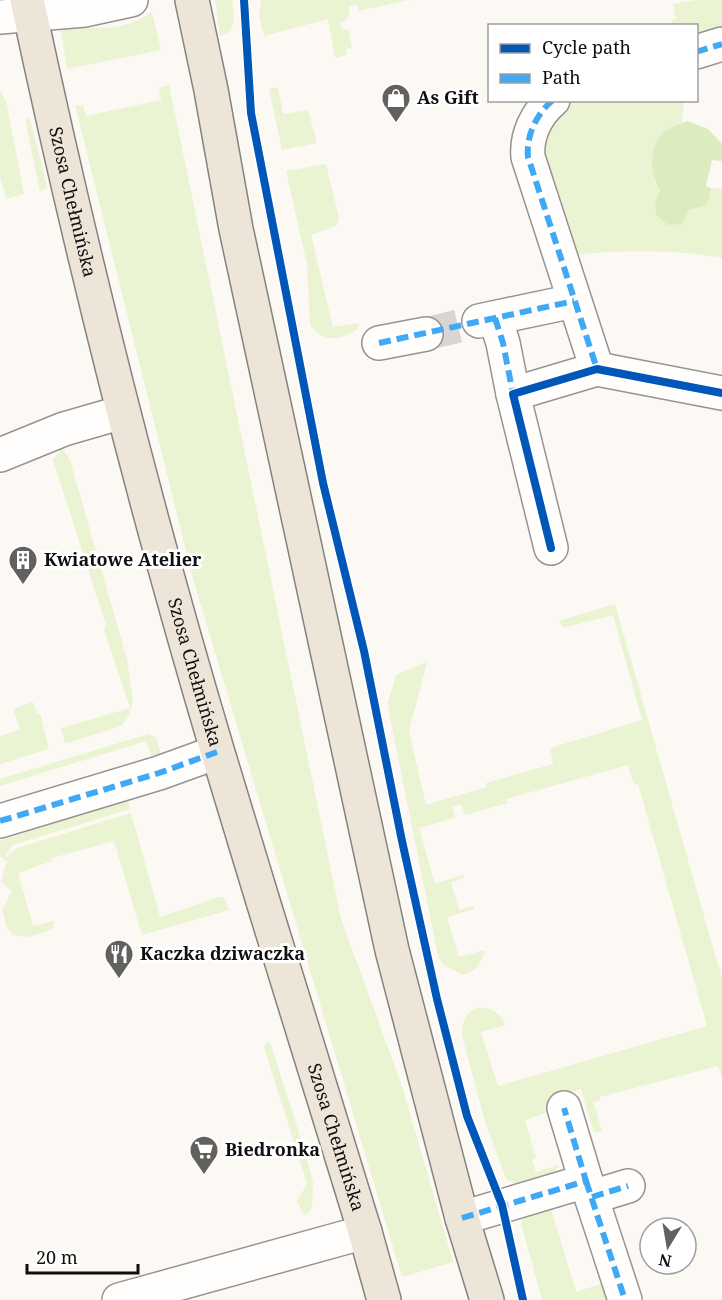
<svg xmlns="http://www.w3.org/2000/svg" width="722" height="1300" font-family="'Noto Serif',serif">
	<rect width="100%" height="100%" fill="#fcf9f4"/>
	<g fill="#eaf3d2">
		<path d="M 215,0 L 232,0 C 234,15 238,31 220,36 Z"/>
		<path d="M 261,0 L 409,0 L 358,11 L 357,4 L 349,6 C 350,16 349,18 340,24 L 342,29 L 348,29 L 352,48 L 346,49 L 347,55 L 335,58 L 328,19 L 264,36 L 259,16 Z"/>
		<path d="M 695,0 L 722,0 L 722,33 L 697,40 L 696,26 L 672,25 L 671,20 L 676,19 L 673,4 Z"/>
		<path d="M 152,12 L 161,50 L 67,69 L 60,25 C 95,29 121,33 152,12 Z"/>
		<path d="M 169,85 L 341,919 L 402,1086 L 453,1262 L 402,1277 L 193,579 L 75,105 L 83,105 L 86,116 L 161,100 L 159,88 Z"/>
		<path d="M 278,87 L 283,114 L 308,110 L 317,143 L 282,150 L 269,89 Z"/>
		<path d="M 0,90 L 6,101 L 24,194 L 6,199 L 0,176 Z"/>
		<path d="M 567,101 L 684,101 L 682,123 L 666,129 L 654,180 L 660,190 L 655,204 L 689,210 L 710,197 L 711,188 L 722,189 L 722,258 C 672,249 621,250 571,255 L 539,158 L 558,106 Z"/>
		<path d="M 30,118 L 47,186 L 45,190 L 40,192 L 26,124 L 27,119 Z"/>
		<path d="M 326,164 L 339,219 L 336,226 L 311,235 L 333,327 L 359,323 L 358,329 C 342,340 321,344 310,324 L 307,264 L 286,171 Z"/>
		<path d="M 62,448 L 70,460 L 127,659 L 133,701 L 128,717 L 121,726 L 65,744 L 61,728 L 130,708 L 104,630 L 106,625 L 53,460 Z"/>
		<path d="M 615,604 L 722,979 L 722,1078 L 718,1066 L 600,1097 L 600,1100 L 593,1102 L 602,1131 L 594,1133 L 581,1089 L 548,1099 L 551,1111 L 525,1120 L 536,1158 L 532,1160 L 536,1172 L 560,1165 L 551,1175 L 517,1185 L 506,1179 L 485,1122 L 462,1035 C 460,1003 493,998 506,1025 L 481,1032 L 498,1086 L 707,1026 L 638,784 L 634,785 L 628,765 L 506,799 L 508,803 L 465,815 L 461,804 L 452,806 L 455,818 L 419,828 L 435,884 L 463,875 L 464,878 L 451,882 L 459,910 L 473,906 L 474,909 L 447,917 L 459,957 L 485,950 C 482,963 476,971 463,975 L 444,965 L 438,956 L 390,717 L 388,702 L 396,675 L 427,662 L 409,731 L 426,805 L 486,787 L 486,783 L 553,764 L 550,748 L 642,720 L 613,615 L 563,628 L 559,621 Z"/>
		<path d="M 33,702 L 37,714 L 40,713 L 49,749 L 0,764 L 0,736 L 20,730 L 13,709 Z"/>
		<path d="M 148,734 L 156,738 L 161,754 L 160,762 L 153,760 L 146,741 L 0,786 L 0,779 Z"/>
		<path d="M 128,799 L 130,809 L 13,845 L 5,856 L 7,857 L 17,848 L 131,813 L 160,917 L 219,897 L 224,897 L 229,910 L 142,935 L 114,841 L 52,858 L 52,861 L 18,873 L 33,926 L 54,921 L 53,928 L 49,931 L 28,937 L 13,935 L 7,927 L 2,910 L 12,891 L 1,882 L 7,861 L 0,856 L 0,841 Z"/>
		<path d="M 270,1042 L 306,1155 L 313,1183 L 312,1207 L 309,1212 L 304,1215 L 297,1201 L 307,1184 L 264,1047 L 266,1043 Z"/>
		<path d="M 551,1208 L 576,1292 L 603,1283 L 608,1300 L 542,1300 L 521,1223 L 525,1213 Z"/>
	</g>
	<path fill="#dcecbf" d="M 687,121 L 708,129 L 722,144 L 722,161 L 712,160 L 706,186 L 711,188 L 710,197 L 706,205 L 689,210 L 682,224 L 668,225 L 656,214 L 655,204 L 660,190 C 649,172 649,146 665,131 C 671,126 680,124 687,121 Z"/>
	<g fill="none" stroke-linecap="round" stroke-linejoin="round">
		<path stroke="#d8d6d2" stroke-width="33" stroke-dasharray="33 16" stroke-linecap="butt" d="M 426,334 L 479,321"/>
		<g stroke="#969492" stroke-width="36">
			<g id="minor">
				<path d="M 0,17 L 85,10 L 131,0"/>
				<path d="M 696,52 L 722,44"/>
				<path d="M 553,100 C 536,114 526,136 528,157 L 597,369"/>
				<path d="M 495,318 L 503,343 L 513,394"/>
				<path d="M 479,321 L 574,301"/>
				<path d="M 379,343 L 426,334"/>
				<path d="M 0,455 L 64,429 L 123,412"/>
				<path d="M 551,548 L 513,394 L 597,369 L 722,393"/>
				<path d="M 0,821 L 159,773 L 217,752"/>
				<path d="M 586,1181 L 625,1300"/>
				<path d="M 592,1197 L 628,1186"/>
				<path d="M 462,1218 L 586,1181 L 564,1108"/>
				<path d="M 119,1300 L 365,1232"/>
			</g>
		</g>
		<g stroke="#83827f" stroke-width="36">
			<g id="major">
				<path id="s1" d="M 27,0 C 81,253 144,505 218,753 C 266,913 316,1073 365,1232 L 384,1300"/>
				<path d="M 192,0 L 211,90 L 236,229 L 392,950 L 462,1218 L 487,1300"/>
			</g>
		</g>
		<use href="#minor" stroke="#fffefd" stroke-width="33"/>
		<use href="#major" stroke="#eee5d9" stroke-width="33"/>
		<g stroke="#3fa9f5" stroke-width="6" stroke-dasharray="12 6" stroke-linecap="butt">
			<path d="M 696,52 L 722,44"/>
			<path d="M 553,100 C 536,114 526,136 528,157 L 597,369"/>
			<path d="M 495,318 L 503,343 L 513,394"/>
			<path d="M 379,343 L 574,301"/>
			<path d="M 0,821 L 159,773 L 217,752"/>
			<path d="M 586,1181 L 625,1300"/>
			<path d="M 592,1197 L 628,1186"/>
			<path d="M 462,1218 L 586,1181 L 564,1108"/>
		</g>
		<g stroke="#fff" stroke-width="11">
			<g id="cycleway">
				<path d="M 244,0 L 251,113 L 323,483 L 364,651 L 402,841 L 437,999 L 467,1116 L 502,1205 L 523,1300"/>
				<path d="M 551,548 L 513,394 L 597,369 L 722,393"/>
			</g>
		</g>
		<use href="#cycleway" stroke="#0057b8" stroke-width="8"/>
	</g>
	<defs>
		<g id="shop-pin" transform="scale(1.5)"><path d="M0 17L-7.5 6A9.5 9.5 0 1 1 7.5 6Z" fill="#62615f" stroke="#fff"/><path d="M-5-2.5h2.3a2.7 3.5 0 0 1 5.4 0H5L5.5 6h-11ZM-1.5-2.5h3a1.5 2.3 0 0 0-3 0Z" fill="#fff"/></g>
		<g id="building-pin" transform="scale(1.5)"><path d="M0 17L-7.5 6A9.5 9.5 0 1 1 7.5 6Z" fill="#62615f" stroke="#fff"/><path d="M-4-6H4V6H1V3H-1V6H-4ZM-2.5-4.3h1.7v1.8h-1.7ZM.8-4.3h1.7v1.8H.8ZM-2.5-1h1.7V.8h-1.7ZM.8-1h1.7V.8H.8Z" fill="#fff"/></g>
		<g id="restaurant-pin" transform="scale(1.5)"><path d="M0 17L-7.5 6A9.5 9.5 0 1 1 7.5 6Z" fill="#62615f" stroke="#fff"/><path d="M-5-6h1v4h1v-4h1v4h1v-4h1v5L-1.5 .5V6h-2V.5L-5-1ZM5-6V6H3V1.5H1.5Q1.5-4 5-6Z" fill="#fff"/></g>
		<g id="supermarket-pin" transform="scale(1.5)"><path d="M0 17L-7.5 6A9.5 9.5 0 1 1 7.5 6Z" fill="#62615f" stroke="#fff"/><path d="M-6-5.5h2.5l.6 2H6L4.5 2H-2.5L-4.4-4H-6ZM-1.5 3.2a1.3 1.3 0 1 0 .1 0ZM3 3.2a1.3 1.3 0 1 0 .1 0Z" fill="#fff"/></g>
	</defs>
	<g fill-rule="evenodd">
		<use href="#shop-pin" x="396" y="98"/>
		<use href="#building-pin" x="23" y="560"/>
		<use href="#restaurant-pin" x="119" y="954"/>
		<use href="#supermarket-pin" x="204" y="1150"/>
	</g>
	<g text-anchor="middle" stroke-width="6" stroke-linejoin="round" paint-order="stroke">
		<g font-size="18" font-weight="bold" fill="#0f0f0f" stroke="#fff" text-anchor="start">
			<text x="417" y="104">As Gift</text>
			<text x="44" y="566">Kwiatowe Atelier</text>
			<text x="140" y="960">Kaczka dziwaczka</text>
			<text x="225" y="1156">Biedronka</text>
		</g>
		<g font-size="18" fill="#0f0f0f" stroke="#fff">
			<text dy="6" stroke="none"><textPath href="#s1" startOffset="207">Szosa Chełmińska</textPath></text>
			<text dy="6" stroke="none"><textPath href="#s1" startOffset="693">Szosa Chełmińska</textPath></text>
			<text dy="6" stroke="none"><textPath href="#s1" startOffset="1179">Szosa Chełmińska</textPath></text>
		</g>
	</g>
	<rect x="488" y="24" width="210" height="78" fill="#ffffff" stroke="#9f9f9f" stroke-width="1.5"/>
	<rect x="500" y="44" width="30" height="9" fill="#0057b8" stroke="#9f9f9f" stroke-width="1.5"/>
	<text x="542" y="54" font-size="18" fill="#0f0f0f">Cycle path</text>
	<rect x="500" y="74" width="30" height="9" fill="#3fa9f5" stroke="#9f9f9f" stroke-width="1.5"/>
	<text x="542" y="84" font-size="18" fill="#0f0f0f">Path</text>
	<g transform="translate(668 1246) rotate(191)"><circle r="28" fill="#ffffff" stroke="#9f9f9f" stroke-width="1.5"/>
	<path d="M0-4.5L10 22L0 15L-10 22Z" fill="#62615f"/>
	<text y="-9" font-size="16" font-weight="bold" text-anchor="middle" fill="#0f0f0f">N</text>
	</g>
	<path d="M27 1264v9h111v-9" fill="none" stroke="#0f0f0f" stroke-width="3"/>
	<text x="36" y="1264" font-size="18" fill="#0f0f0f" stroke="#ffffff" stroke-width="4.5" paint-order="stroke">20 m</text>
</svg>
